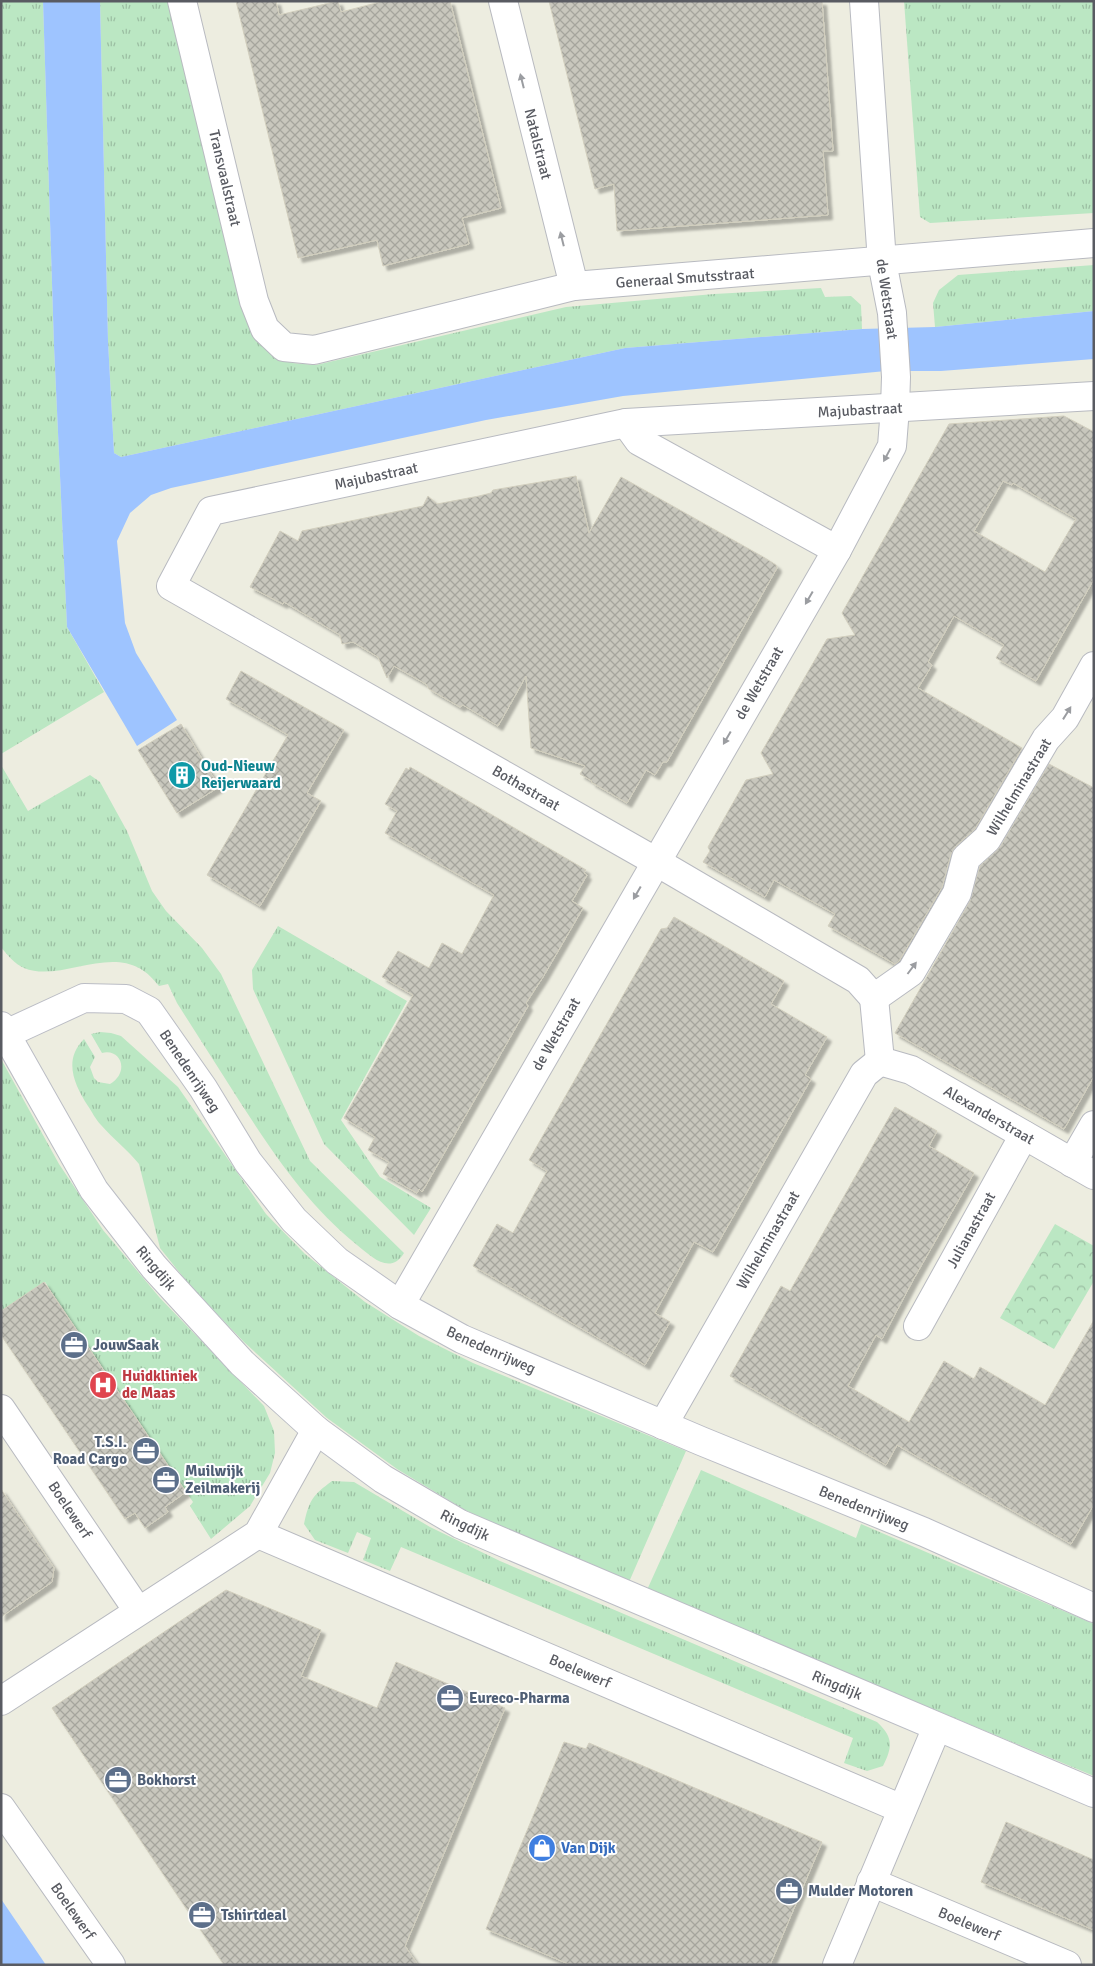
<svg xmlns="http://www.w3.org/2000/svg" width="1095" height="1966" font-family="Signika,sans-serif">
	<defs>
		<pattern id="grass-tufts" width="24" height="20" patternUnits="userSpaceOnUse" patternTransform="scale(1.25)"><rect width="24" height="20" fill="#bbe7c3"/><path d="M3 7l-1-3M5 7V3M7 7l1-3M15 17l-1-3M17 17v-4M19 17l1-3" fill="none" stroke="#9bbea2"/></pattern>
		<pattern id="park-crowns" width="20" height="18" patternUnits="userSpaceOnUse" patternTransform="scale(1.25)"><rect width="20" height="18" fill="#bbe7c3"/><path d="M2 6a3 3 0 1 1 6 0M12 15a3 3 0 1 1 6 0" fill="none" stroke="#9bbea2"/></pattern>
		<pattern id="building-cross-hatch" width="8" height="8" patternUnits="userSpaceOnUse" patternTransform="scale(1.25)"><rect width="8" height="8" fill="#c8c7bd"/><path d="M0 0l8 8M0 8l8-8" fill="none" stroke="#a5a59d"/></pattern>
		<filter id="shadow"><feDropShadow dx="4.5" dy="4.5" stdDeviation="1" flood-color="#0004"/></filter>
	</defs>
	<rect width="100%" height="100%" fill="#edede0"/>
	<g fill="url(#grass-tufts)">
		<path d="M 1,1 L 43,1 L 54,346 L 67,627 L 104,692 L 1,754 Z"/>
		<path d="M 100,1 L 168,1 L 248,324 L 266,350 L 292,363 L 316,365 L 566,307 L 714,294 L 821,288 L 825,297 L 851,296 L 861,305 L 862,329 L 625,348 L 121,457 L 114,453 L 108,341 Z"/>
		<path d="M 904,1 L 1094,1 L 1094,213 L 930,223 L 920,217 Z"/>
		<path d="M 1094,265 L 1094,311 L 935,327 L 933,303 L 939,290 L 958,275 Z"/>
		<path d="M 1,765 L 28,811 L 90,775 L 100,782 L 127,831 L 152,891 L 166,911 L 202,948 L 221,974 L 310,1161 L 404,1253 C 390,1276 371,1256 357,1245 C 307,1204 275,1156 240,1102 C 219,1069 198,1036 177,1003 L 168,984 L 159,986 C 154,980 147,972 139,968 C 104,949 58,982 24,968 C 15,964 7,955 1,947 Z"/>
		<path d="M 278,926 L 407,1001 L 341,1120 L 380,1177 L 431,1208 L 414,1235 L 324,1144 L 253,989 L 252,970 Z"/>
		<path d="M 100,1032 L 111,1033 L 121,1036 L 178,1087 L 266,1214 L 305,1254 L 365,1302 L 419,1336 L 473,1363 L 686,1451 L 629,1582 L 524,1538 L 465,1510 L 397,1469 L 327,1418 L 244,1342 L 191,1287 L 160,1248 L 139,1164 C 128,1150 113,1139 101,1125 C 96,1120 92,1112 88,1106 C 74,1084 63,1060 84,1039 L 95,1057 L 90,1067 L 94,1078 L 98,1082 L 110,1084 C 130,1072 121,1048 102,1053 L 91,1034 Z"/>
		<path d="M 1,1059 L 59,1164 L 103,1230 L 160,1298 L 264,1406 L 274,1431 L 275,1453 L 270,1473 L 250,1506 L 211,1539 L 190,1506 L 193,1502 L 45,1282 L 1,1311 Z"/>
		<path d="M 701,1470 L 856,1538 L 861,1524 L 1094,1624 L 1094,1776 L 647,1590 Z"/>
		<path d="M 332,1481 L 354,1482 L 430,1527 L 500,1561 L 877,1722 C 893,1737 893,1746 883,1766 L 867,1771 L 844,1763 L 853,1738 L 401,1547 L 390,1571 L 363,1560 L 371,1538 L 357,1532 L 348,1553 L 315,1540 L 304,1524 C 309,1500 313,1495 332,1481 Z"/>
	</g>
	<path fill="url(#park-crowns)" d="M 1055,1224 L 1094,1246 L 1094,1281 L 1054,1349 L 1000,1318 Z"/>
	<g fill="#9ec4ff">
		<path d="M 43,1 L 100,1 L 108,341 L 114,453 L 121,457 L 625,348 L 862,329 L 935,327 L 1094,311 L 1094,359 L 941,371 L 886,371 L 623,396 L 486,420 L 171,488 L 151,495 L 130,513 L 117,541 L 125,623 L 136,653 L 177,720 L 137,746 L 67,627 L 54,346 Z"/>
		<path d="M 1,1899 L 46,1965 L 1,1965 Z"/>
	</g>
	<g fill="url(#building-cross-hatch)" stroke="#d2cfbe" fill-rule="evenodd" filter="url(#shadow)">
		<path d="M 236,1 L 276,1 L 279,15 L 338,1 L 341,12 L 384,1 L 450,1 L 501,208 L 462,218 L 469,244 L 406,260 L 383,266 L 377,240 L 298,258 Z"/>
		<path d="M 549,1 L 822,1 L 833,151 L 823,151 L 828,215 L 617,231 L 614,184 L 595,189 Z"/>
		<path d="M 1064,416 L 1094,432 L 1094,579 L 1036,681 L 996,658 L 1004,645 L 954,616 L 928,662 L 932,665 L 918,688 L 1022,748 L 975,829 L 956,846 L 951,854 L 942,887 L 899,961 L 895,964 L 828,926 L 835,914 L 774,880 L 765,897 L 703,862 L 710,851 L 708,847 L 746,780 L 773,774 L 761,753 L 827,639 L 855,635 L 842,613 L 949,424 ZM 1003,481 L 1012,485 L 1013,483 L 1076,519 L 1045,572 L 974,531 Z"/>
		<path d="M 576,476 L 589,533 L 621,477 L 765,558 L 776,565 L 777,568 L 672,753 L 667,762 L 663,762 L 655,775 L 646,770 L 627,803 L 591,782 L 592,781 L 580,774 L 585,766 L 531,748 L 526,676 L 498,726 L 463,705 L 460,707 L 429,689 L 426,684 L 394,666 L 387,678 L 378,657 L 353,642 L 342,644 L 340,635 L 284,602 L 283,604 L 250,587 L 280,531 L 298,541 L 302,531 L 423,506 L 428,496 L 437,504 L 479,496 L 491,493 L 493,490 Z"/>
		<path d="M 241,671 L 344,730 L 307,793 L 321,801 L 260,906 L 207,875 L 288,735 L 226,699 Z"/>
		<path d="M 181,724 L 219,787 L 177,813 L 138,750 Z"/>
		<path d="M 1049,764 L 1094,788 L 1094,1076 L 1064,1129 L 895,1033 L 970,901 L 980,866 L 1000,847 Z"/>
		<path d="M 410,767 L 586,870 L 584,873 L 587,875 L 572,901 L 583,908 L 543,977 L 526,1003 L 528,1006 L 422,1192 L 419,1189 L 417,1193 L 383,1174 L 389,1162 L 368,1150 L 375,1137 L 344,1118 L 413,995 L 382,977 L 398,951 L 429,968 L 442,943 L 462,954 L 494,895 L 385,833 L 397,811 L 385,804 L 406,768 L 409,770 Z"/>
		<path d="M 674,917 L 784,981 L 771,1004 L 827,1037 L 805,1075 L 811,1079 L 713,1252 L 694,1242 L 655,1313 L 670,1322 L 645,1365 L 473,1266 L 497,1224 L 513,1233 L 547,1171 L 529,1160 L 661,929 L 667,928 Z"/>
		<path d="M 895,1107 L 937,1131 L 929,1146 L 974,1173 L 913,1280 L 882,1339 L 876,1335 L 848,1386 L 909,1422 L 944,1361 L 974,1379 L 980,1367 L 1045,1405 L 1094,1320 L 1094,1504 L 1071,1544 L 897,1445 L 886,1465 L 730,1376 L 781,1286 L 790,1291 Z"/>
		<path d="M 44,1282 L 186,1492 L 165,1507 L 168,1512 L 145,1528 L 135,1513 L 125,1519 L 1,1335 L 1,1311 Z"/>
		<path d="M 1,1489 L 54,1568 L 52,1582 L 1,1617 Z"/>
		<path d="M 226,1590 L 321,1630 L 301,1676 L 377,1708 L 396,1662 L 505,1708 L 405,1946 L 418,1965 L 224,1965 L 52,1708 Z"/>
		<path d="M 564,1742 L 586,1749 L 589,1743 L 822,1842 L 770,1965 L 571,1965 L 486,1929 Z"/>
		<path d="M 1006,1822 L 1094,1860 L 1094,1930 L 981,1882 Z"/>
	</g>
	<g fill="none" stroke-linecap="round" stroke-linejoin="round">
		<g stroke="#b8bac0" stroke-width="30">
			<g id="street">
				<path d="M 182,1 L 254,301 L 265,329 L 284,347 L 314,350 L 574,286 L 1094,243"/>
				<path d="M 503,1 L 574,286"/>
				<path d="M 626,423 L 639,441 L 837,550"/>
				<path d="M 874,998 L 858,980 L 655,861 L 171,586 L 211,511 L 626,423 L 1094,396"/>
				<path d="M 874,998 L 911,972 L 957,893 L 966,858 L 987,839 L 1046,739 L 1065,718 L 1094,666"/>
				<path d="M 874,998 L 880,1061"/>
				<path d="M 880,1061 L 911,1070 L 1094,1175"/>
				<path d="M 1072,1163 L 1094,1125"/>
				<path d="M 400,1305 L 837,550 L 892,446 L 895,408 L 896,377 L 892,313 L 882,262 L 864,1"/>
				<path d="M 918,1326 L 1024,1135"/>
				<path d="M 1,1409 L 138,1611"/>
				<path d="M 663,1425 L 864,1074 L 880,1061"/>
				<path d="M 258,1534 L 902,1809"/>
				<path d="M 1,1701 L 258,1534 L 316,1430"/>
				<path d="M 1,1808 L 111,1965"/>
				<path d="M 871,1882 L 1067,1965"/>
				<path d="M 837,1965 L 937,1727"/>
			</g>
		</g>
		<g stroke="#bbbdc5" stroke-width="30">
			<g id="secondary">
				<path d="M 1,1026 L 94,1190 L 154,1267 L 242,1363 L 316,1430 L 383,1479 L 460,1524 L 1094,1793"/>
				<path d="M 6,1034 L 84,998 L 126,999 L 149,1011 L 203,1088 L 248,1162 L 294,1220 L 337,1261 L 400,1305 L 462,1339 L 701,1441 L 924,1532 L 1094,1608"/>
			</g>
		</g>
		<use href="#street" stroke="#fff" stroke-width="28"/>
		<use href="#secondary" stroke="#fff" stroke-width="28"/>
	</g>
	<defs><path id="oneway-solid" d="M-6-.8H1V-3.2L6.5 0L1 3.2V.8H-6Z" transform="scale(1.25)"/></defs>
	<g fill="#9b9da1">
		<use href="#oneway-solid" transform="translate(522 81) rotate(-104)"/>
		<use href="#oneway-solid" transform="translate(562 239) rotate(-104)"/>
		<use href="#oneway-solid" transform="translate(887 455) rotate(118)"/>
		<use href="#oneway-solid" transform="translate(809 598) rotate(120)"/>
		<use href="#oneway-solid" transform="translate(1067 713) rotate(-58)"/>
		<use href="#oneway-solid" transform="translate(727 738) rotate(120)"/>
		<use href="#oneway-solid" transform="translate(637 893) rotate(120)"/>
		<use href="#oneway-solid" transform="translate(912 968) rotate(-53)"/>
	</g>
	<defs>
		<g id="building-disc" transform="scale(1.4375)"><circle r="9.5" fill="#0f9aa8" stroke="#fff"/><path d="M-4-6H4V6H1V3H-1V6H-4ZM-2.5-4.3h1.7v1.8h-1.7ZM.8-4.3h1.7v1.8H.8ZM-2.5-1h1.7V.8h-1.7ZM.8-1h1.7V.8H.8Z" fill="#fff"/></g>
		<g id="office-disc" transform="scale(1.4375)"><circle r="9.5" fill="#5c6f8a" stroke="#fff"/><path d="M-6-3h4V-5.5h4V-3h4V5H-6ZM-1-4.5V-3h2v-1.5ZM-6 0V1H6V0Z" fill="#fff"/></g>
		<g id="hospital-disc" transform="scale(1.4375)"><circle r="9.5" fill="#e0444e" stroke="#fff"/><path d="M-5-5h3v3.5h4V-5h3V5h-3V1.5h-4V5h-3Z" fill="#fff"/></g>
		<g id="shop-disc" transform="scale(1.4375)"><circle r="9.5" fill="#3f7fe0" stroke="#fff"/><path d="M-5-2.5h2.3a2.7 3.5 0 0 1 5.4 0H5L5.5 6h-11ZM-1.5-2.5h3a1.5 2.3 0 0 0-3 0Z" fill="#fff"/></g>
	</defs>
	<g fill-rule="evenodd">
		<use href="#building-disc" x="182" y="775"/>
		<use href="#office-disc" x="74" y="1345"/>
		<use href="#hospital-disc" x="103" y="1385"/>
		<use href="#office-disc" x="146" y="1451"/>
		<use href="#office-disc" x="166" y="1480"/>
		<use href="#office-disc" x="450" y="1698"/>
		<use href="#office-disc" x="118" y="1780"/>
		<use href="#shop-disc" x="542" y="1848"/>
		<use href="#office-disc" x="789" y="1891"/>
		<use href="#office-disc" x="202" y="1915"/>
	</g>
	<g text-anchor="middle" stroke-width="4" stroke-linejoin="round" paint-order="stroke">
		<g font-size="15" fill="#595b62" stroke="#fff">
			<text transform="translate(538 144) rotate(76)" y="5">Natalstraat</text>
			<text transform="translate(225 178) rotate(77)" y="5">Transvaalstraat</text>
			<text transform="translate(685 278) rotate(-4)" y="5">Generaal Smutsstraat</text>
			<text transform="translate(887 299) rotate(82)" y="5">de Wetstraat</text>
			<text transform="translate(860 410) rotate(-3)" y="5">Majubastraat</text>
			<text transform="translate(376 476) rotate(-12)" y="5">Majubastraat</text>
			<text transform="translate(759 683) rotate(-60)" y="5">de Wetstraat</text>
			<text transform="translate(1019 787) rotate(-59)" y="5">Wilhelminastraat</text>
			<text transform="translate(526 788) rotate(30)" y="5">Bothastraat</text>
			<text transform="translate(556 1034) rotate(-60)" y="5">de Wetstraat</text>
			<text transform="translate(190 1071) rotate(56)" y="5">Benedenrijweg</text>
			<text transform="translate(989 1115) rotate(30)" y="5">Alexanderstraat</text>
			<text transform="translate(971 1230) rotate(-61)" y="5">Julianastraat</text>
			<text transform="translate(768 1240) rotate(-60)" y="5">Wilhelminastraat</text>
			<text transform="translate(156 1268) rotate(50)" y="5">Ringdijk</text>
			<text transform="translate(491 1350) rotate(24)" y="5">Benedenrijweg</text>
			<text transform="translate(864 1508) rotate(22)" y="5">Benedenrijweg</text>
			<text transform="translate(70 1510) rotate(56)" y="5">Boelewerf</text>
			<text transform="translate(465 1525) rotate(26)" y="5">Ringdijk</text>
			<text transform="translate(580 1671) rotate(23)" y="5">Boelewerf</text>
			<text transform="translate(837 1685) rotate(23)" y="5">Ringdijk</text>
			<text transform="translate(73 1911) rotate(55)" y="5">Boelewerf</text>
			<text transform="translate(969 1924) rotate(23)" y="5">Boelewerf</text>
		</g>
		<g font-size="15" font-weight="bold" fill="#0d838f" stroke="#fff" text-anchor="start">
			<text x="201" y="771">Oud-Nieuw<tspan x="201" dy="17">Reijerwaard</tspan></text>
		</g>
		<g font-size="15" font-weight="bold" fill="#4e5e75" stroke="#fff" text-anchor="start">
			<text x="93" y="1350">JouwSaak</text>
			<text x="127" y="1447" text-anchor="end">T.S.I.<tspan x="127" dy="17">Road Cargo</tspan></text>
			<text x="185" y="1476">Muilwijk<tspan x="185" dy="17">Zeilmakerij</tspan></text>
			<text x="469" y="1703">Eureco-Pharma</text>
			<text x="137" y="1785">Bokhorst</text>
			<text x="808" y="1896">Mulder Motoren</text>
			<text x="221" y="1920">Tshirtdeal</text>
		</g>
		<g font-size="15" font-weight="bold" fill="#be3a42" stroke="#fff" text-anchor="start">
			<text x="122" y="1381">Huidkliniek<tspan x="122" dy="17">de Maas</tspan></text>
		</g>
		<g font-size="15" font-weight="bold" fill="#366cbe" stroke="#fff" text-anchor="start">
			<text x="561" y="1853">Van Dijk</text>
		</g>
	</g>
	<rect width="1095" height="1966" fill="none" stroke="#595b62" stroke-width="5"/>
</svg>
